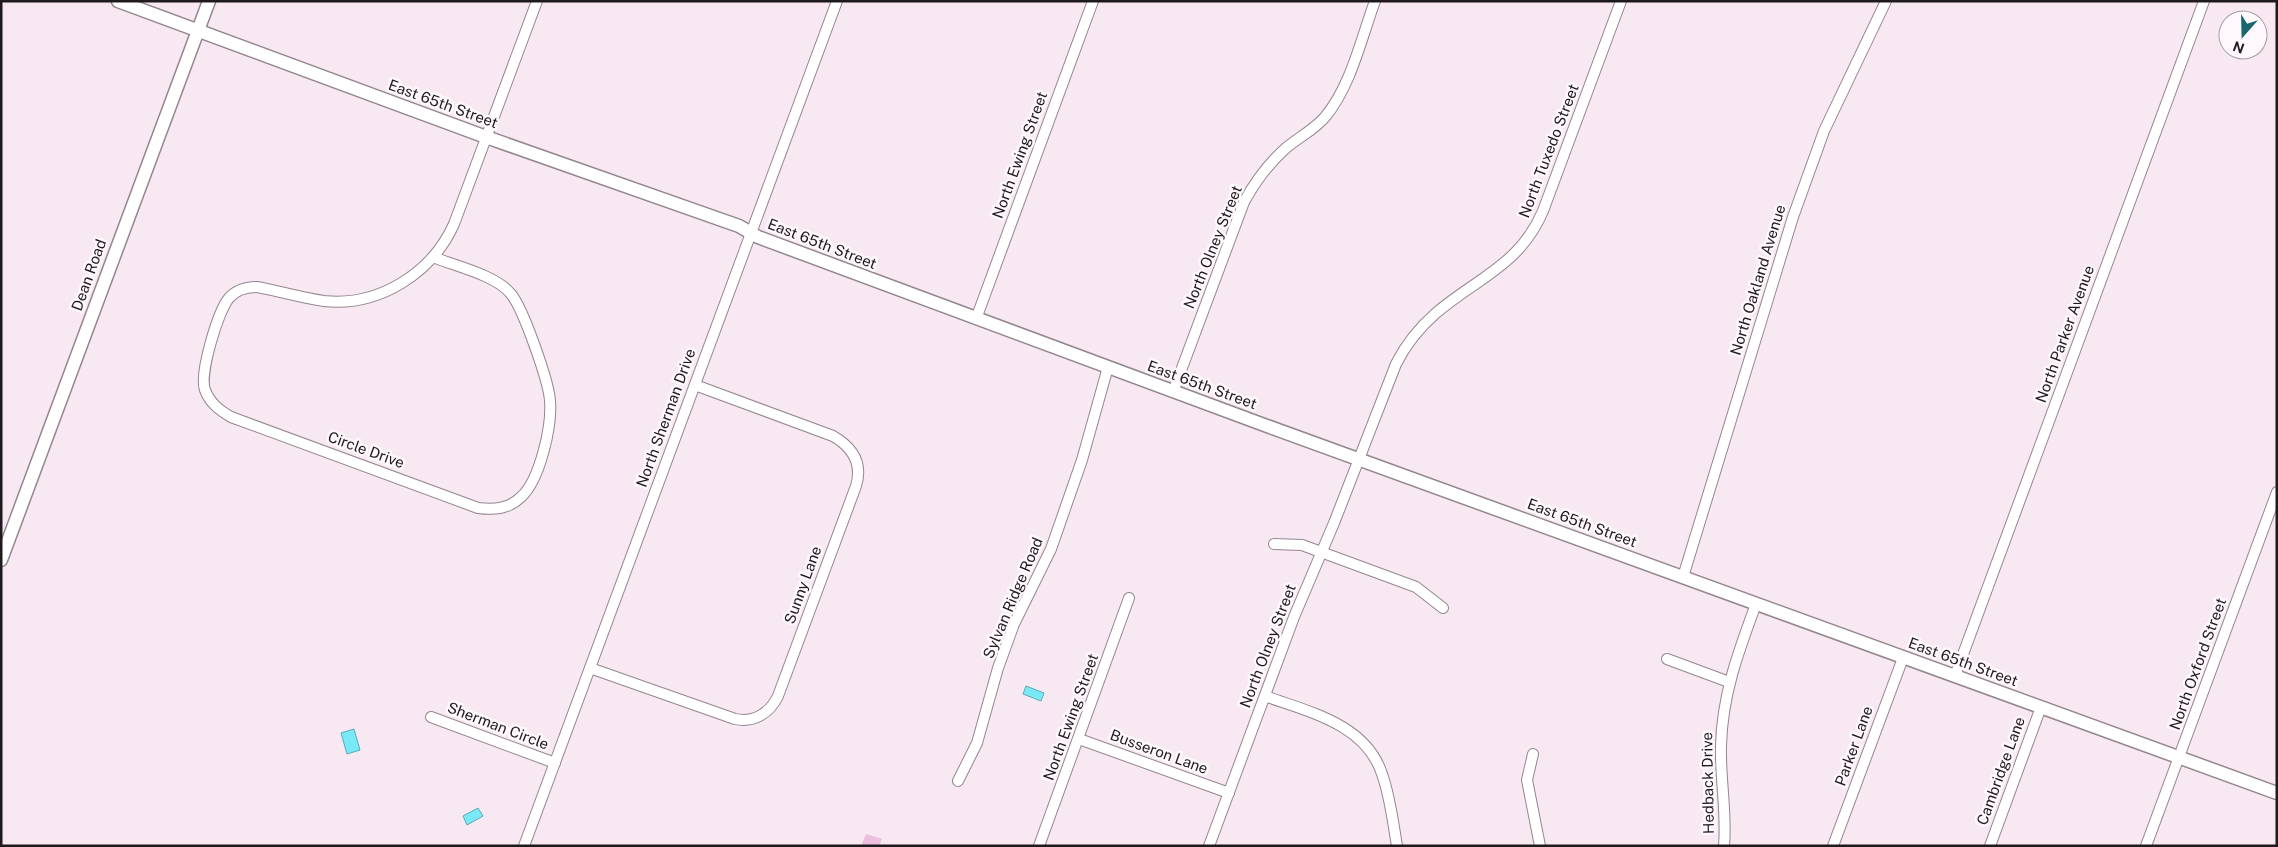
<svg xmlns="http://www.w3.org/2000/svg" width="2278" height="847" font-family="'Public Sans',sans-serif">
	<rect width="100%" height="100%" fill="#f7e8f2"/>
	<path fill="#edbfdf" d="M 866,834 L 882,839 L 879,846 L 861,846 Z"/>
	<g fill="#78e9f6" stroke="#5dabb5">
		<path d="M 1026,686 L 1044,693 L 1041,701 L 1023,694 Z"/>
		<path d="M 354,729 L 360,750 L 347,754 L 341,733 Z"/>
		<path d="M 478,808 L 483,816 L 467,825 L 463,816 Z"/>
	</g>
	<g fill="none" stroke-linecap="round" stroke-linejoin="round">
		<g stroke="#94868f" stroke-width="12">
			<g id="minor">
				<path d="M 433,257 C 455,266 496,275 511,294 C 523,308 549,382 550,401 C 552,426 540,480 521,497 C 509,509 494,510 478,508 L 231,417 C 219,410 210,403 205,390 C 199,374 218,311 229,298 C 236,290 246,287 257,287 C 279,291 302,298 324,301 C 379,307 432,273 454,224 L 537,1"/>
				<path d="M 976,319 L 1093,1"/>
				<path d="M 1173,392 L 1244,202 C 1255,182 1269,163 1286,148 C 1299,137 1314,130 1325,117 C 1351,86 1361,39 1375,1"/>
				<path d="M 1274,544 L 1302,545 L 1416,587 L 1443,608"/>
				<path d="M 1683,577 L 1793,217 L 1824,131 L 1886,1"/>
				<path d="M 1667,659 L 1729,682"/>
				<path d="M 590,668 L 735,719 C 754,723 770,713 778,696 L 856,486 C 863,463 852,447 833,436 L 695,385"/>
				<path d="M 1955,676 L 2204,1"/>
				<path d="M 1265,696 C 1309,712 1366,724 1382,774 C 1390,796 1393,822 1397,846"/>
				<path d="M 431,717 L 555,763"/>
				<path d="M 1079,739 L 1229,793"/>
				<path d="M 1533,754 L 1527,780 L 1540,846"/>
				<path d="M 958,781 L 977,743 L 998,668 L 1014,624 L 1051,549 L 1082,460 L 1108,367"/>
				<path d="M 524,846 L 837,1"/>
				<path d="M 1039,846 L 1129,598"/>
				<path d="M 1209,846 L 1294,617 L 1334,523 L 1396,364 C 1406,344 1420,327 1436,313 C 1477,278 1520,265 1543,211 L 1621,1"/>
				<path d="M 1724,846 C 1727,813 1720,779 1721,746 C 1722,695 1739,650 1756,604"/>
				<path d="M 1833,846 L 1903,658"/>
				<path d="M 1990,846 L 2041,707"/>
				<path d="M 2146,846 L 2277,492"/>
			</g>
		</g>
		<g stroke="#94868f" stroke-width="15">
			<g id="tertiary">
				<path d="M 118,1 L 486,137 L 739,226 L 758,237 L 1267,426 L 2277,793"/>
				<path d="M 1,560 L 209,1"/>
			</g>
		</g>
		<use href="#minor" stroke="#fff" stroke-width="10"/>
		<use href="#tertiary" stroke="#fff" stroke-width="12"/>
	</g>
	<g text-anchor="middle" stroke-width="5" stroke-linejoin="round" paint-order="stroke">
		<g font-size="15" fill="#1f1a1d" stroke="#fef8fc">
			<text transform="translate(443 104) rotate(20)" y="5">East 65th Street</text>
			<text transform="translate(1549 151) rotate(-69)" y="5">North Tuxedo Street</text>
			<text transform="translate(1020 155) rotate(-70)" y="5">North Ewing Street</text>
			<text transform="translate(822 244) rotate(21)" y="5">East 65th Street</text>
			<text transform="translate(1213 247) rotate(-68)" y="5">North Olney Street</text>
			<text transform="translate(89 275) rotate(-70)" y="5">Dean Road</text>
			<text transform="translate(1758 280) rotate(-73)" y="5">North Oakland Avenue</text>
			<text transform="translate(2065 334) rotate(-70)" y="5">North Parker Avenue</text>
			<text transform="translate(1202 385) rotate(20)" y="5">East 65th Street</text>
			<text transform="translate(666 418) rotate(-70)" y="5">North Sherman Drive</text>
			<text transform="translate(366 450) rotate(20)" y="5">Circle Drive</text>
			<text transform="translate(1582 523) rotate(20)" y="5">East 65th Street</text>
			<text transform="translate(803 585) rotate(-70)" y="5">Sunny Lane</text>
			<text transform="translate(1013 598) rotate(-67)" y="5">Sylvan Ridge Road</text>
			<text transform="translate(1268 646) rotate(-69)" y="5">North Olney Street</text>
			<text transform="translate(1963 662) rotate(20)" y="5">East 65th Street</text>
			<text transform="translate(2198 664) rotate(-70)" y="5">North Oxford Street</text>
			<text transform="translate(1071 717) rotate(-70)" y="5">North Ewing Street</text>
			<text transform="translate(498 726) rotate(21)" y="5">Sherman Circle</text>
			<text transform="translate(1854 746) rotate(-70)" y="5">Parker Lane</text>
			<text transform="translate(1159 752) rotate(20)" y="5">Busseron Lane</text>
			<text transform="translate(2001 771) rotate(-70)" y="5">Cambridge Lane</text>
			<text transform="translate(1708 783) rotate(-91)" y="5">Hedback Drive</text>
		</g>
	</g>
	<rect width="2278" height="847" fill="none" stroke="#1f1a1d" stroke-width="5"/>
	<g transform="translate(2243 35) rotate(200)"><circle r="24" fill="#fef8fc" stroke="#a59fa3"/>
	<path d="M0-4L9 19L0 12L-9 19Z" fill="#19666e"/>
	<text y="-8" font-size="14" font-weight="bold" text-anchor="middle" fill="#1f1a1d">N</text>
	</g>
</svg>
